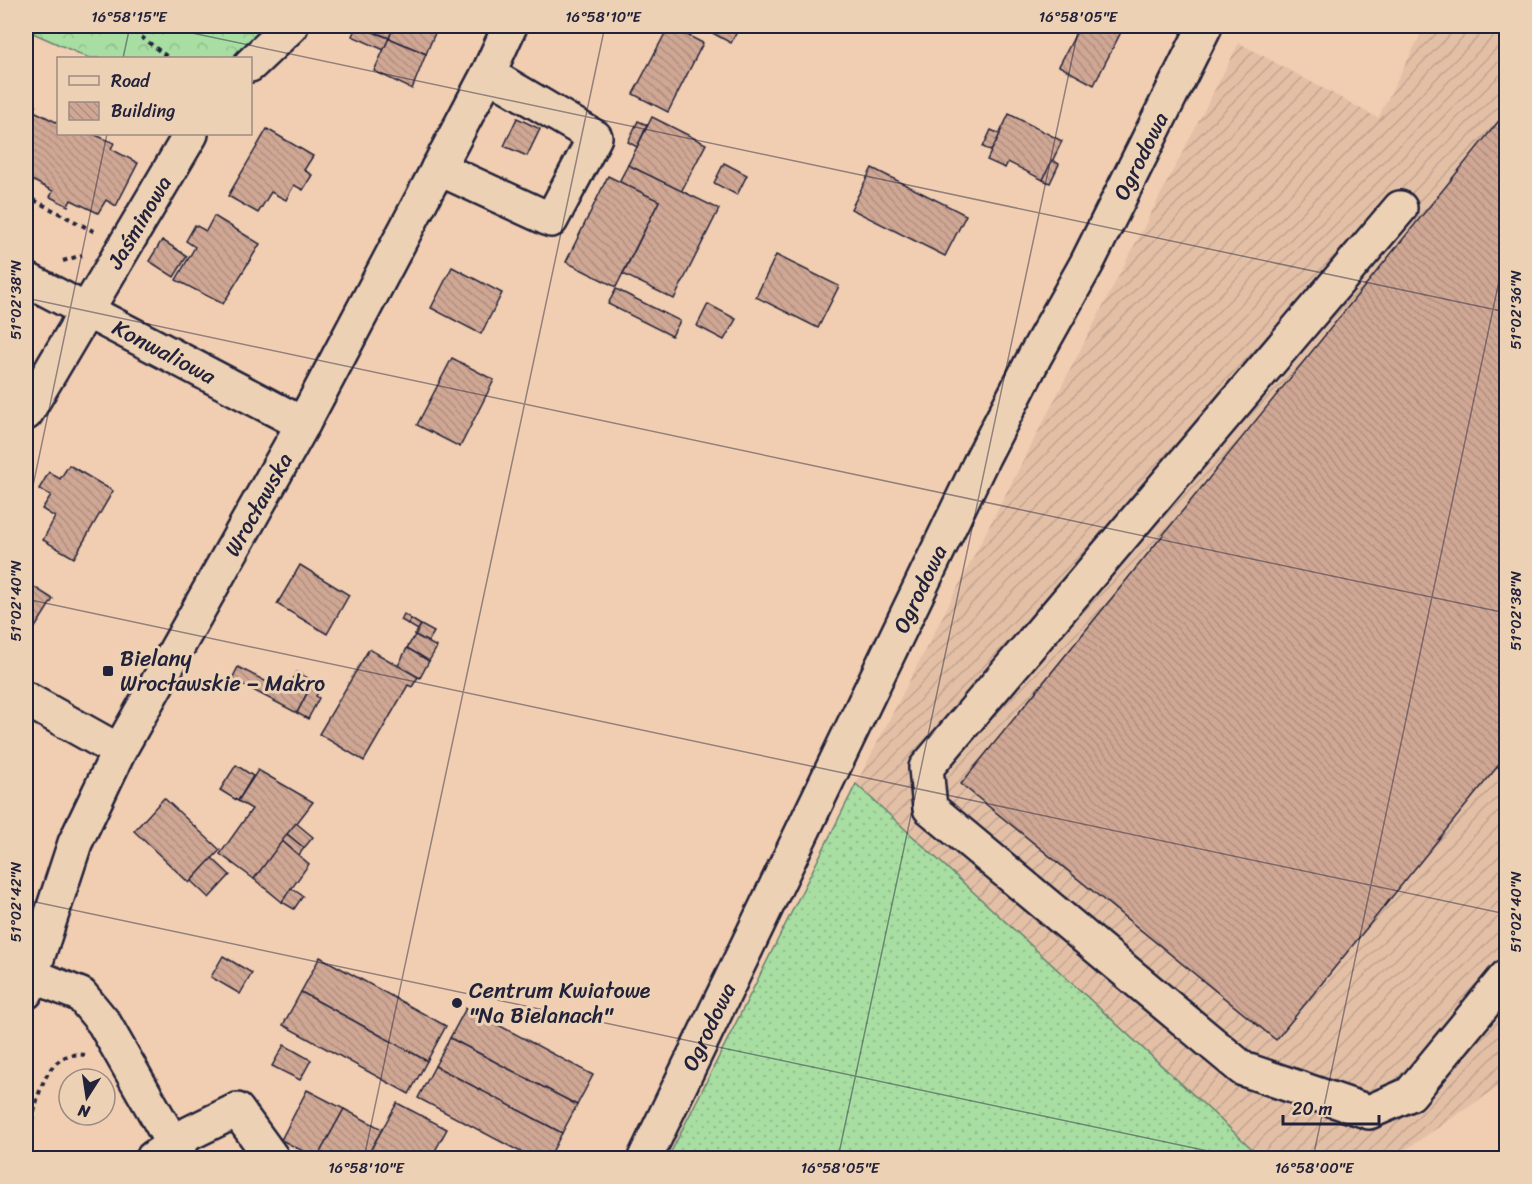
<svg xmlns="http://www.w3.org/2000/svg" width="1532" height="1184" font-family="Sriracha,sans-serif">
	<defs>
		<pattern id="industrial-furrows" width="10" height="10" patternUnits="userSpaceOnUse" patternTransform="scale(1.5)"><rect width="10" height="10" fill="#e3bfa6"/><path d="M-1 1l2-2M0 10L10 0M9 11l2-2" fill="none" stroke="#c2a490"/></pattern>
		<pattern id="grass-dots" width="8" height="8" patternUnits="userSpaceOnUse" patternTransform="scale(1.5)"><rect width="8" height="8" fill="#a8dea2"/><path d="M2 2h.1M6 6h.1" fill="none" stroke="#90be8c" stroke-width="1.8" stroke-linecap="round"/></pattern>
		<pattern id="forest-crowns" width="20" height="18" patternUnits="userSpaceOnUse" patternTransform="scale(1.5)"><rect width="20" height="18" fill="#a8dea2"/><path d="M2 6a3 3 0 1 1 6 0M12 15a3 3 0 1 1 6 0" fill="none" stroke="#90be8c"/></pattern>
		<pattern id="building-back-hatch" width="6" height="6" patternUnits="userSpaceOnUse" patternTransform="scale(1.5)"><rect width="6" height="6" fill="#cfa794"/><path d="M-1 5l2 2M0 0l6 6M5-1l2 2" fill="none" stroke="#b18f80"/></pattern>
	</defs>
	<rect width="100%" height="100%" fill="#f1ceb1"/>
	<filter id="ink" filterUnits="userSpaceOnUse"><feTurbulence type="fractalNoise" baseFrequency=".0167" numOctaves="2"/><feDisplacementMap in="SourceGraphic" scale="12" xChannelSelector="R" yChannelSelector="G"/><feConvolveMatrix kernelMatrix="1 2 1 2 8 2 1 2 1" color-interpolation-filters="sRGB"/></filter>
	<g filter="url(#ink)">
		<path fill="url(#industrial-furrows)" d="M 1425,26 L 1506,26 L 1506,1082 L 1393,1158 L 1262,1158 L 856,784 L 1239,43 L 1378,118 Z"/>
		<path fill="url(#grass-dots)" stroke="#65806e" stroke-width="1.5" d="M 856,784 L 1262,1158 L 668,1158 Z"/>
		<path fill="url(#forest-crowns)" stroke="#65806e" stroke-width="1.5" d="M 26,26 L 273,26 L 240,58 L 89,58 L 26,30 Z"/>
		<g fill="url(#building-back-hatch)" stroke="#22223b" stroke-width="1.5">
			<path d="M 357,26 L 389,38 L 384,50 L 352,36 Z"/>
			<path d="M 361,26 L 394,26 L 389,38 Z"/>
			<path d="M 394,26 L 438,26 L 426,54 L 389,38 Z"/>
			<path d="M 669,26 L 703,43 L 668,112 L 633,94 Z"/>
			<path d="M 707,26 L 740,26 L 731,43 L 705,29 Z"/>
			<path d="M 1080,26 L 1113,26 L 1122,30 L 1094,85 L 1059,66 Z"/>
			<path d="M 389,38 L 426,54 L 412,89 L 374,71 Z"/>
			<path d="M 26,99 L 36,105 L 34,111 L 58,123 L 58,134 L 93,134 L 114,143 L 111,149 L 138,163 L 116,206 L 106,200 L 98,213 L 71,200 L 68,206 L 50,197 L 53,191 L 26,177 Z"/>
			<path d="M 1506,112 L 1506,756 L 1276,1040 L 961,784 Z"/>
			<path d="M 1009,114 L 1062,141 L 1043,180 L 1008,162 L 1005,168 L 987,160 Z"/>
			<path d="M 652,117 L 706,144 L 681,192 L 628,165 Z"/>
			<path d="M 517,118 L 540,129 L 527,156 L 504,146 Z"/>
			<path d="M 638,121 L 647,125 L 637,147 L 628,142 Z"/>
			<path d="M 267,129 L 313,156 L 304,170 L 312,175 L 303,190 L 294,185 L 286,200 L 271,192 L 258,213 L 228,196 Z"/>
			<path d="M 991,130 L 1000,134 L 991,151 L 983,147 Z"/>
			<path d="M 1052,160 L 1059,164 L 1050,183 L 1043,180 Z"/>
			<path d="M 724,163 L 747,175 L 737,195 L 714,183 Z"/>
			<path d="M 628,165 L 719,209 L 674,299 L 623,274 L 659,201 L 619,182 Z"/>
			<path d="M 872,168 L 966,215 L 945,256 L 851,209 Z"/>
			<path d="M 608,176 L 659,201 L 616,287 L 566,262 Z"/>
			<path d="M 214,216 L 260,244 L 223,304 L 176,280 L 195,247 L 186,241 L 195,225 L 206,231 Z"/>
			<path d="M 162,240 L 187,256 L 174,277 L 149,261 Z"/>
			<path d="M 776,255 L 839,286 L 818,328 L 756,297 Z"/>
			<path d="M 452,267 L 502,293 L 481,334 L 431,308 Z"/>
			<path d="M 616,289 L 680,321 L 672,336 L 608,304 Z"/>
			<path d="M 708,304 L 736,319 L 724,340 L 697,326 Z"/>
			<path d="M 452,358 L 494,380 L 460,447 L 417,425 Z"/>
			<path d="M 69,465 L 113,491 L 74,558 L 43,540 L 55,517 L 42,509 L 51,495 L 39,489 L 49,472 L 60,479 Z"/>
			<path d="M 300,565 L 349,595 L 327,634 L 277,604 Z"/>
			<path d="M 26,582 L 53,599 L 26,642 Z"/>
			<path d="M 404,614 L 411,619 L 408,624 L 401,620 Z"/>
			<path d="M 411,619 L 421,625 L 418,630 L 408,624 Z"/>
			<path d="M 421,625 L 434,632 L 428,642 L 415,635 Z"/>
			<path d="M 415,635 L 437,647 L 429,661 L 407,648 Z"/>
			<path d="M 407,648 L 429,661 L 420,678 L 398,666 Z"/>
			<path d="M 369,649 L 418,677 L 412,687 L 408,685 L 364,761 L 319,734 Z"/>
			<path d="M 238,667 L 286,692 L 297,672 L 313,681 L 297,713 L 232,679 Z"/>
			<path d="M 312,684 L 320,689 L 316,696 L 319,698 L 308,719 L 297,713 Z"/>
			<path d="M 236,765 L 253,776 L 238,801 L 220,790 Z"/>
			<path d="M 258,770 L 313,802 L 254,879 L 220,854 L 252,809 L 238,801 Z"/>
			<path d="M 164,798 L 220,850 L 189,883 L 134,831 Z"/>
			<path d="M 296,823 L 313,837 L 304,848 L 287,834 Z"/>
			<path d="M 287,834 L 304,848 L 299,855 L 282,841 Z"/>
			<path d="M 282,841 L 309,864 L 282,902 L 254,879 Z"/>
			<path d="M 212,858 L 230,875 L 209,898 L 191,881 Z"/>
			<path d="M 291,888 L 303,896 L 294,909 L 282,902 Z"/>
			<path d="M 223,956 L 252,973 L 240,994 L 211,977 Z"/>
			<path d="M 320,957 L 446,1026 L 427,1061 L 301,992 Z"/>
			<path d="M 301,992 L 427,1061 L 409,1094 L 283,1025 Z"/>
			<path d="M 466,1008 L 593,1075 L 577,1105 L 450,1038 Z"/>
			<path d="M 450,1038 L 577,1105 L 562,1133 L 435,1066 Z"/>
			<path d="M 284,1045 L 311,1060 L 300,1080 L 272,1066 Z"/>
			<path d="M 435,1066 L 562,1133 L 549,1158 L 532,1158 L 418,1098 Z"/>
			<path d="M 307,1090 L 344,1109 L 317,1158 L 281,1140 Z"/>
			<path d="M 397,1103 L 447,1129 L 431,1158 L 366,1158 Z"/>
			<path d="M 344,1109 L 382,1129 L 366,1158 L 317,1158 Z"/>
		</g>
		<g fill="none" stroke-linecap="round" stroke-linejoin="round">
			<g stroke="#22223b" stroke-width="38">
				<g id="minor">
					<path d="M 250,65 L 291,26"/>
					<path d="M 438,168 L 551,220 L 595,137 L 488,74"/>
					<path d="M 1400,208 L 926,768 L 930,808 L 1243,1069 L 1369,1112 L 1410,1094 L 1506,977"/>
					<path id="s1" d="M 26,279 L 303,424"/>
					<path id="s2" d="M 26,413 L 191,134"/>
					<path d="M 26,699 L 119,751"/>
					<path d="M 26,973 L 81,995 L 104,1023 L 181,1158"/>
					<path d="M 153,1158 L 188,1134 L 237,1110 L 272,1158"/>
					<path id="s3" d="M 645,1158 L 983,457 L 1035,356 L 1087,263 L 1205,26"/>
				</g>
			</g>
			<g stroke="#22223b" stroke-width="38">
				<g id="major">
					<path id="s4" d="M 26,992 L 75,843 L 119,751 L 303,424 L 488,74 L 510,26"/>
				</g>
			</g>
			<g stroke="#22223b" stroke-width="4" stroke-dasharray="4.5 4.5" stroke-linecap="butt">
				<path d="M 127,26 L 169,58"/>
				<path d="M 26,196 L 97,233"/>
				<path d="M 63,261 L 82,255"/>
				<path d="M 26,328 L 30,318"/>
				<path d="M 26,1156 C 33,1123 37,1047 85,1055"/>
			</g>
			<use href="#minor" stroke="#edd1b4" stroke-width="33"/>
			<use href="#major" stroke="#edd1b4" stroke-width="33"/>
		</g>
	</g>
	<path fill="none" stroke="#22223b" stroke-width="1.5" stroke-opacity="0.45" d="M 159,26 L 1506,312M 123,58 L 130,26M 26,298 L 1506,613M 26,519 L 107,134M 26,599 L 1506,914M 26,900 L 1241,1158M 364,1158 L 605,26M 838,1158 L 1079,26M 1313,1158 L 1506,248"/>
	<g fill="#22223b" stroke="#edd1b4" stroke-width="2">
		<rect x="102" y="665" width="12" height="12" rx="3"/>
		<circle cx="457" cy="1003" r="6"/>
	</g>
	<g text-anchor="middle" stroke-width="6" stroke-linejoin="round" paint-order="stroke">
		<g font-size="22" fill="#22223b" stroke="#edd1b4">
			<text dy="8" stroke="none"><textPath href="#s3" startOffset="1118">Ogrodowa</textPath></text>
			<text dy="8" stroke="none"><textPath href="#s2" startOffset="222">Jaśminowa</textPath></text>
			<text dy="8" stroke="none"><textPath href="#s1" startOffset="156">Konwaliowa</textPath></text>
			<text dy="8" stroke="none"><textPath href="#s4" startOffset="542">Wrocławska</textPath></text>
			<text dy="8" stroke="none"><textPath href="#s3" startOffset="632">Ogrodowa</textPath></text>
			<text dy="8" stroke="none"><textPath href="#s3" startOffset="146">Ogrodowa</textPath></text>
		</g>
		<g font-size="22" fill="#22223b" stroke="#edd1b4" text-anchor="start">
			<text x="120" y="666">Bielany<tspan x="120" dy="25">Wrocławskie – Makro</tspan></text>
			<text x="469" y="998">Centrum Kwiatowe<tspan x="469" dy="25">"Na Bielanach"</tspan></text>
		</g>
	</g>
	<rect width="1532" height="1184" fill="none" stroke="#edd1b4" stroke-width="66"/>
	<rect x="57" y="57" width="195" height="78" fill="#edd1b4" stroke="#9c8b84" stroke-width="1.5"/>
	<rect x="69" y="76" width="30" height="9" fill="#edd1b4" stroke="#9c8b84" stroke-width="1.5"/>
	<text x="111" y="87" font-size="18" fill="#22223b">Road</text>
	<rect x="69" y="102" width="30" height="18" fill="url(#building-back-hatch)" stroke="#9c8b84" stroke-width="1.5"/>
	<text x="111" y="117" font-size="18" fill="#22223b">Building</text>
	<g transform="translate(87 1097) rotate(192)"><circle r="28" fill="#edd1b4" stroke="#9c8b84" stroke-width="1.5"/>
	<path d="M0-4.5L10 22L0 15L-10 22Z" fill="#22223b"/>
	<text y="-9" font-size="16" font-weight="bold" text-anchor="middle" fill="#22223b">N</text>
	</g>
	<path d="M1283 1115v9h96v-9" fill="none" stroke="#22223b" stroke-width="3"/>
	<text x="1292" y="1115" font-size="18" fill="#22223b" stroke="#edd1b4" stroke-width="4.5" paint-order="stroke">20 m</text>
	<rect x="33" y="33" width="1466" height="1118" fill="none" stroke="#22223b" stroke-width="2"/>
	<g font-size="15" text-anchor="middle" fill="#22223b">
		<text x="129" y="22">16°58'15"E</text>
		<text x="603" y="22">16°58'10"E</text>
		<text x="1078" y="22">16°58'05"E</text>
		<text transform="translate(16 300) rotate(-90)" y="5">51°02'38"N</text>
		<text transform="translate(1516 310) rotate(-90)" y="5">51°02'36"N</text>
		<text transform="translate(16 601) rotate(-90)" y="5">51°02'40"N</text>
		<text transform="translate(1516 611) rotate(-90)" y="5">51°02'38"N</text>
		<text transform="translate(16 902) rotate(-90)" y="5">51°02'42"N</text>
		<text transform="translate(1516 912) rotate(-90)" y="5">51°02'40"N</text>
		<text x="366" y="1173">16°58'10"E</text>
		<text x="840" y="1173">16°58'05"E</text>
		<text x="1314" y="1173">16°58'00"E</text>
	</g>
</svg>
